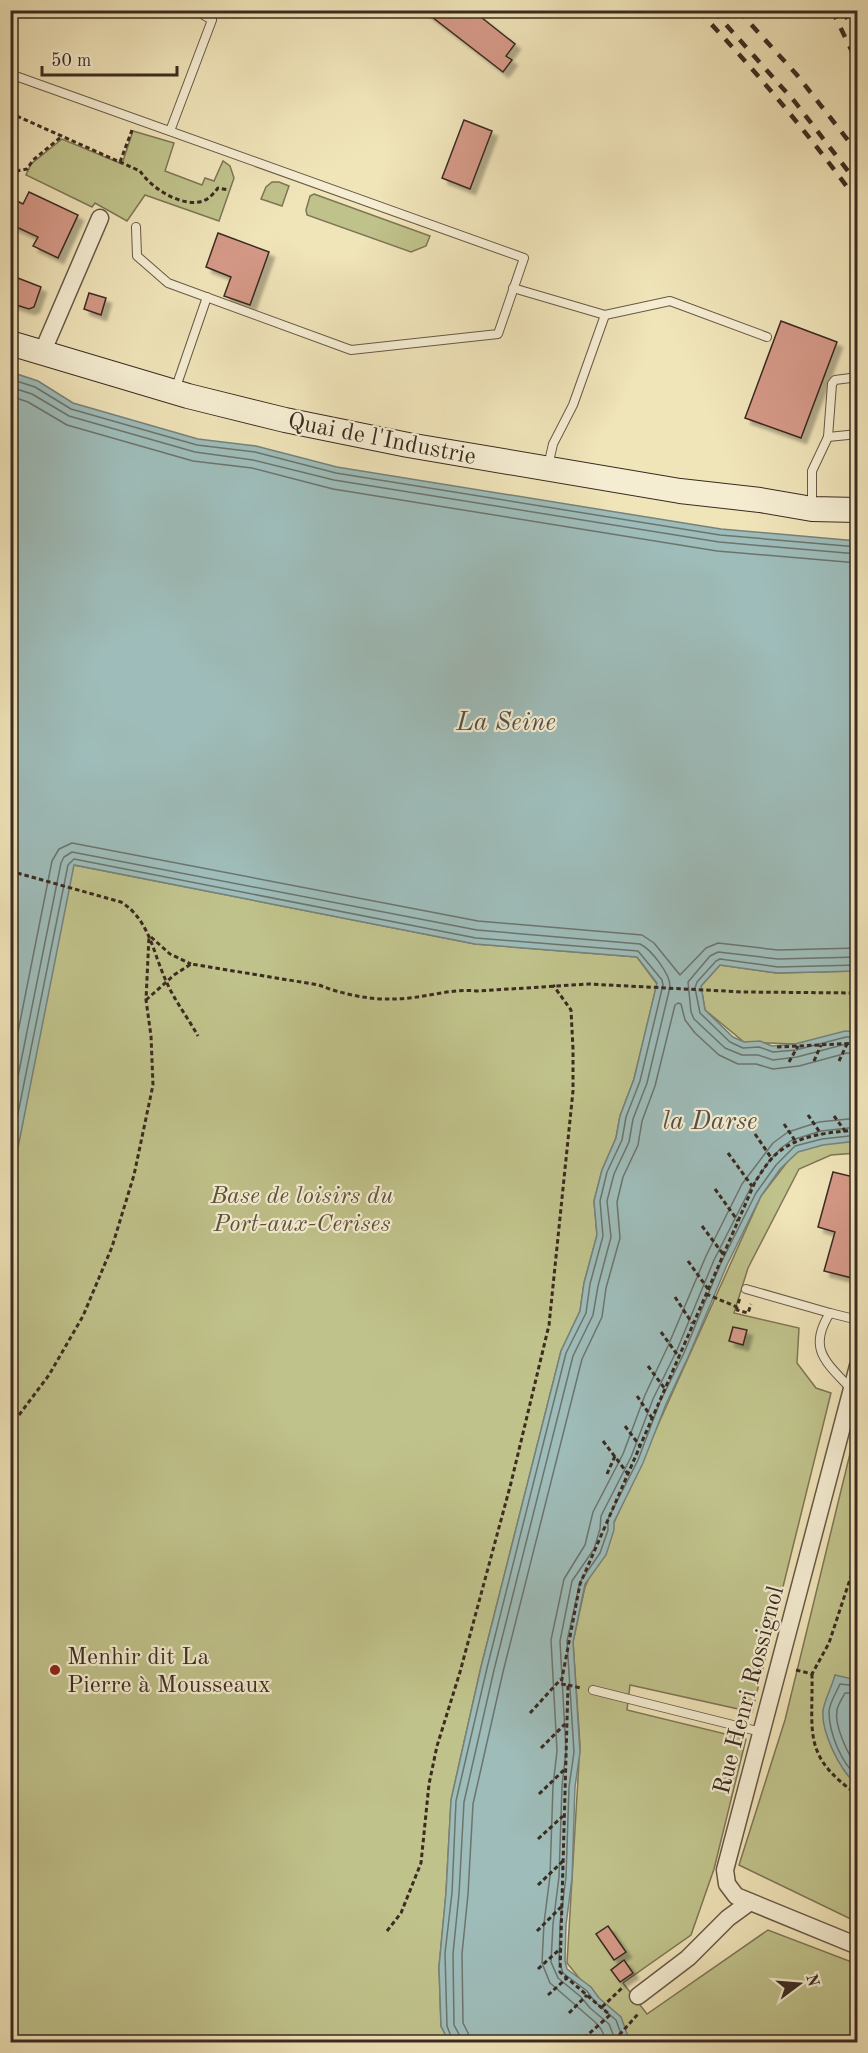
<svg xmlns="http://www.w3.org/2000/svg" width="868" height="2053" font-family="'Old Standard TT',serif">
	<defs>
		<filter id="shadow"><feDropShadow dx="5.5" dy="5.5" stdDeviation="1.5" flood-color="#0004"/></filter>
	</defs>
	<rect width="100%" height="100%" fill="#f0e4b9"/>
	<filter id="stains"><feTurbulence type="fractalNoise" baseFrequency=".00333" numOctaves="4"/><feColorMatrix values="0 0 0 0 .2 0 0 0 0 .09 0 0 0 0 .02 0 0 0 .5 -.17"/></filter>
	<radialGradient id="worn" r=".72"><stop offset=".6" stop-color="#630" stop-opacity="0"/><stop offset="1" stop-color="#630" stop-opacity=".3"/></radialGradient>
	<g fill="#c0c28b" stroke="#7e7656" stroke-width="1.5">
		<path d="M 133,131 L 174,143 L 165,171 L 202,185 L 205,178 L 214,181 L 223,161 L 230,166 L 234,178 L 219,221 L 145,195 L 127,221 L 95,203 L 92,207 L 26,175 L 31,164 L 62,139 L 122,164 Z"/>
		<path d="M 272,182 L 279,182 L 289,186 L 282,206 L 261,199 L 266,187 Z"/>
		<path d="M 314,194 L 430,236 L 426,246 L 411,252 L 307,215 L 306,210 L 310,196 Z"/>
		<path d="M 11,849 L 74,865 L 475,944 L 637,957 L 657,984 L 634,1079 L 620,1116 L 616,1138 L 602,1170 L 594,1201 L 597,1235 L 584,1283 L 580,1311 L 561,1351 L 481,1667 L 451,1800 L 446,1893 L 439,1967 L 441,2026 L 449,2042 L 11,2042 Z"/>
		<path d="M 720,965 L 777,973 L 857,971 L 857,1033 L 795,1044 L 744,1042 L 705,1010 L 701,986 Z"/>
		<path d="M 857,1137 L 857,1153 L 831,1155 L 799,1169 L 748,1268 L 734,1313 L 799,1328 L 797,1363 L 816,1388 L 831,1393 L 752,1712 L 630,1685 L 627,1710 L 746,1739 L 714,1869 L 691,1935 L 623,1983 L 647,2014 L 768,1930 L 857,1964 L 857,2042 L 631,2042 L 567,1963 L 580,1745 L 573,1642 L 585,1587 L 761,1196 L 798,1148 Z"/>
		<path d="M 857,1425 L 857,1922 L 739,1865 L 785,1720 Z"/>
	</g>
	<g fill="#9ebcb9" stroke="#76827c" stroke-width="1.5">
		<path d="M 11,372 L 38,381 L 73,403 L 198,439 L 256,446 L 337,467 L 721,529 L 857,541 L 857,971 L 777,973 L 720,965 L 701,986 L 705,1010 L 733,1037 L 744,1042 L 760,1041 L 772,1046 L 795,1044 L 845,1031 L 857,1032 L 857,1141 L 823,1145 L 798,1152 L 780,1169 L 761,1196 L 727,1265 L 689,1355 L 666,1404 L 643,1463 L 614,1522 L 614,1530 L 606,1555 L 585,1584 L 573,1642 L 580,1752 L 575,1787 L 572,1878 L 566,1925 L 565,1961 L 567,1969 L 591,1987 L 599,1998 L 621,2017 L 630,2042 L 449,2042 L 441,2026 L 439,1967 L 446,1893 L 451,1800 L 481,1667 L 561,1351 L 580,1311 L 584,1283 L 597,1235 L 594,1201 L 602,1170 L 616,1138 L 620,1116 L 634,1079 L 657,983 L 637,957 L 475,944 L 74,865 L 11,1183 Z"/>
		<path d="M 835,1675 L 857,1680 L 857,1784 C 840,1773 818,1726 824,1706 C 827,1695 832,1686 835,1675 Z"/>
	</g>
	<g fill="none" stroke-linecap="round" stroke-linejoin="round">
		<g stroke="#6c746d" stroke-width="1.5">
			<path d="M 10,379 L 35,387 L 71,409 L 197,445 L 255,452 L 336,473 L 720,535 L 858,547"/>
			<path d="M 10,387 L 32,394 L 69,416 L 195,452 L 253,460 L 334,480 L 719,542 L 858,554"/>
			<path d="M 10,396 L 28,402 L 67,425 L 193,461 L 252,468 L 333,489 L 717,551 L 858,563"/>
			<path d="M 858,957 L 778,959 L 718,952 L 710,956 L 688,982 L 691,1012 L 694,1019 L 725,1048 L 742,1055 L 758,1055 L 773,1060 L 797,1057 L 846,1044 L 858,1045"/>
			<path d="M 858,965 L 778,967 L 720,959 L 716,961 L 697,982 L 695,988 L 700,1013 L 730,1042 L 743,1048 L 759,1047 L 773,1052 L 796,1050 L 846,1037 L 858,1037"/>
			<path d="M 10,1072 L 52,861 L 59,849 L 72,843 L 478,921 L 642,935 L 654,943 L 680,975 L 706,948 L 718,943 L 778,950 L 858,948"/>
			<path d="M 10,1116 L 61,863 L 64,857 L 72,852 L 477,930 L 640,944 C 651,949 671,975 670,987 L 647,1083 L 633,1119 L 629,1142 L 614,1174 L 607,1201 L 611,1237 L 598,1286 L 593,1315 L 573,1356 L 494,1670 L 464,1802 L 459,1894 L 453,1954 L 454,2025 L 460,2036 L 461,2042"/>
			<path d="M 10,1153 L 68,865 L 74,859 L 476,938 L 638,951 L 662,980 L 663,985 L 640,1081 L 626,1117 L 622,1140 L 607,1172 L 600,1201 L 603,1236 L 590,1284 L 586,1313 L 566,1353 L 487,1668 L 456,1801 L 452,1893 L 445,1953 L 447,2026 L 453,2042"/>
			<path d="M 858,1686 L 840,1684 C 837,1691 830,1702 829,1711 C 829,1733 841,1763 858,1777"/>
			<path d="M 858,1693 L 845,1693 C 843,1697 838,1704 837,1710 C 834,1725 848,1756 858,1767"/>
			<path d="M 470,2042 L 468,2033 L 463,2023 L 462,1954 L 468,1894 L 473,1804 L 503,1672 L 582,1359 L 602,1317 L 606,1288 L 620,1238 L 617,1202 L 623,1177 L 638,1145 L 642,1121 L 655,1086 L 675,1005 L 678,1003 L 681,1004 L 685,1020 L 695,1033 L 719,1055 L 738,1064 L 756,1064 L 773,1069 L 799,1066 L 847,1053 L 858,1054"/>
			<path d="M 607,2042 L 601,2029 L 595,2022 L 550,1983 L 542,1963 L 544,1923 L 550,1876 L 553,1786 L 557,1751 L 551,1640 L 564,1579 L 585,1545 L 593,1512 L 623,1454 L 645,1395 L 668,1346 L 706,1256 L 742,1184 L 773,1143 L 788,1132 L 819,1122 L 858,1118"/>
			<path d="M 616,2042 L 609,2024 L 590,2008 L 581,1997 L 558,1978 L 551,1962 L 553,1924 L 559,1877 L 562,1786 L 566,1751 L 560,1641 L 572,1581 L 594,1549 L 600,1529 L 601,1516 L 631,1457 L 653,1399 L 677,1350 L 714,1260 L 750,1189 L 770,1160 L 781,1148 L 792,1140 L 821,1131 L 858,1127"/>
			<path d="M 624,2042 L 616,2020 L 595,2002 L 587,1991 L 563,1973 L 559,1961 L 560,1924 L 566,1877 L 569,1787 L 574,1752 L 567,1641 L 580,1582 L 600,1553 L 608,1530 L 608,1519 L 638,1460 L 660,1402 L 684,1353 L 721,1263 L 756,1193 L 776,1165 L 795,1146 L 822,1139 L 858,1135"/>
		</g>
	</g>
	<g fill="#d59987" stroke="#3b2b21" stroke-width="1.5" filter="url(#shadow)">
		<path d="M 423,10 L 472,10 L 515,44 L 506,56 L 512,60 L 503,72 Z"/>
		<path d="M 464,120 L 492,131 L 470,189 L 442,178 Z"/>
		<path d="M 29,192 L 78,215 L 58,258 L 33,246 L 38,237 L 10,224 L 10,215 L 17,201 L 23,204 Z"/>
		<path d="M 218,233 L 269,252 L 250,305 L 224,296 L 231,277 L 206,267 Z"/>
		<path d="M 10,275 L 41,287 L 34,307 L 29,309 L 10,303 Z"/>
		<path d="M 89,293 L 106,298 L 101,315 L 84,309 Z"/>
		<path d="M 781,321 L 837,342 L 801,438 L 745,418 Z"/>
		<path d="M 833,1172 L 858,1178 L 858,1256 L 852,1278 L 824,1271 L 835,1232 L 818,1227 Z"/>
		<path d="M 733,1327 L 747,1330 L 743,1345 L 729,1341 Z"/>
		<path d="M 608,1926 L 626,1952 L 614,1960 L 596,1934 Z"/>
		<path d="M 624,1960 L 633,1973 L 620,1982 L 611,1970 Z"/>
	</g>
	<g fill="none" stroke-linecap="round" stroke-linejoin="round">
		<g stroke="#685947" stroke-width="10">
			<g id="lane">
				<path d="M 10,74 L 524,258 L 498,334 L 351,350 L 168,283 L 137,256 L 136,227"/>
				<path d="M 170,131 L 212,20 L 195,10"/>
				<path d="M 513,288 L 605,315 L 670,301 L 767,337"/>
				<path d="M 175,390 L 207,297"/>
				<path d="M 828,437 L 858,434"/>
				<path d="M 548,466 L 553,444 L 573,405 L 605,315"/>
				<path d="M 812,508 L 812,471 L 828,437 L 832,384 L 835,380 L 858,377"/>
				<path d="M 746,1289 L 830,1313"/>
				<path d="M 851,1389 C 826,1362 807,1349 830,1313 L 858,1320"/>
				<path d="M 593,1690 L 761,1732"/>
			</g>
		</g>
		<g stroke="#685947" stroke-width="19">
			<g id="street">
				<path d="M 42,353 L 100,218"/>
				<path d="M 858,1366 L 725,1870 L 727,1884 L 736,1896 L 858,1946"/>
				<path d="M 638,1996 L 688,1958 L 728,1918 L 750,1902"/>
			</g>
		</g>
		<g stroke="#3b2b21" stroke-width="26">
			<path id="secondary" d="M 10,343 L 188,396 L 285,420 L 408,445 L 680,491 L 760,500 L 812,509 L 858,510"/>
		</g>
		<g stroke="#3b2b21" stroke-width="3" stroke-dasharray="4.5 3" stroke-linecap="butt">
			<path d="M 10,113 L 140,171 C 151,188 182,208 203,201 C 209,199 214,193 218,188 L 229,190"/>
			<path d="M 120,162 L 132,130"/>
			<path d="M 16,171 L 27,169 L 33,160 L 61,137"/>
			<path d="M 10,871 L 121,902 C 150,920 153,954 167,983 C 175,1001 188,1018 198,1036"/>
			<path d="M 151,937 L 170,954 L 191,964"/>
			<path d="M 146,1000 L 174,975 L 191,964 L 319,985 C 341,994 370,1000 394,999 C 422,999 449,988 478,991 L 589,984 L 743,992 L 858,993"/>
			<path d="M 777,1047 L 858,1043"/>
			<path d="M 814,1061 L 821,1045"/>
			<path d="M 839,1061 L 847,1044"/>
			<path d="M 789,1062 L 798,1046"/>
			<path d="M 808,1115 L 821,1134"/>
			<path d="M 834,1116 L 845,1131"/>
			<path d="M 784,1124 L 796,1142"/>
			<path d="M 755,1134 L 772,1159"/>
			<path d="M 728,1153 L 752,1186"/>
			<path d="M 715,1189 L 738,1221"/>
			<path d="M 702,1226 L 723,1254"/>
			<path d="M 688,1261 L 708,1289"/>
			<path d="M 706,1294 L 737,1307 L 740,1298"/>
			<path d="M 675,1297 L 692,1323"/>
			<path d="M 737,1308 L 737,1310 L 748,1313 L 751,1304"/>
			<path d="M 661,1332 L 679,1357"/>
			<path d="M 648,1366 L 665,1389"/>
			<path d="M 637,1396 L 652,1418"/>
			<path d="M 625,1426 L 640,1446"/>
			<path d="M 10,1427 L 49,1375 L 83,1316 L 112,1247 L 134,1175 L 153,1085 L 151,1036 L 146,1000 L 149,936"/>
			<path d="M 603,1441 L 628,1474"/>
			<path d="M 607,1474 L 615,1456"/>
			<path d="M 796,1670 L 812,1674 L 829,1643 L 858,1555"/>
			<path d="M 812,1674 C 813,1734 802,1756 858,1795"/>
			<path d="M 568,1685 L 581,1688"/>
			<path d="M 530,1713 L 561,1679"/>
			<path d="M 541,1748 L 565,1724"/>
			<path d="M 539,1794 L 566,1768"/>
			<path d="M 538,1839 L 563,1816"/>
			<path d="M 538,1885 L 563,1861"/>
			<path d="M 387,1931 L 401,1913 L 421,1863 L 429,1784 L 437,1746 L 460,1672 L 511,1483 L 549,1325 L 573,1091 L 573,1049 L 571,1010 L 553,985"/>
			<path d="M 537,1931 L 561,1907"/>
			<path d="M 538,1969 L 561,1948"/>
			<path d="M 548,1995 L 567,1978"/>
			<path d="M 602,2007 L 622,1988"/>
			<path d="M 569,2013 L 587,1995"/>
			<path d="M 584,2038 L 610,2015 L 560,1972 L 568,1685 L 561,1684 L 580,1584 L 755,1182 C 761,1173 767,1163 774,1156 C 796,1135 829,1132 858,1130"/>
			<path d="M 623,2042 L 620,2034 L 639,2013"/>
		</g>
		<use href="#lane" stroke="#f5edd2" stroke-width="8"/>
		<use href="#street" stroke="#f5edd2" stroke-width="16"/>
		<use href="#secondary" stroke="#f5edd2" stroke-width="24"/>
		<g stroke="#3b2b21" stroke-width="4.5" stroke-dasharray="10 10" stroke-linecap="butt">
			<path d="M 698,10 C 756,71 809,134 858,202"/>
			<path d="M 713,10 L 795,102 L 858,184"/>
			<path d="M 738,10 L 797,75 L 858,153"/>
			<path d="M 832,10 L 858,64"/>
			<path d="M 843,10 L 858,41"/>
		</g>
	</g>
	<circle fill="#8f2418" stroke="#f5edd2" stroke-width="2" cx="55" cy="1670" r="6"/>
	<g text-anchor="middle" stroke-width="4.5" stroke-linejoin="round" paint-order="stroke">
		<g font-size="24" fill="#3b2b21" stroke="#f5edd2">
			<text transform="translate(382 438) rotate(11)" y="8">Quai de l'Industrie</text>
			<text transform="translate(748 1690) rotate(-75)" y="8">Rue Henri Rossignol</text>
		</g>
		<g font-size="24" font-style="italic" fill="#5c513c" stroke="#f5edd2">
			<text x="302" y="1203">Base de loisirs du<tspan x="302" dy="28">Port-aux-Cerises</tspan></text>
		</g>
		<g font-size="24" fill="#3b2b21" stroke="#f5edd2" text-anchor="start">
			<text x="67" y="1664">Menhir dit La<tspan x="67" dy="28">Pierre à Mousseaux</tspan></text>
		</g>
		<g font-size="26" font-style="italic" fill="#544f47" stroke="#f5edd2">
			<text x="506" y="730">La Seine</text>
			<text x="710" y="1129">la Darse</text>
		</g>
	</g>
	<rect width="868" height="2053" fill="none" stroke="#f0e4b9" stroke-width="36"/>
	<rect x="12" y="12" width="844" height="2029" fill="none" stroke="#3b2b21" stroke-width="3"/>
	<rect x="18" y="18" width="832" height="2017" fill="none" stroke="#3b2b21" stroke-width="1.5"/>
	<g transform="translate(799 1984) rotate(74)" stroke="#f5edd2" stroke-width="4.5" paint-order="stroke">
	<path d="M0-4.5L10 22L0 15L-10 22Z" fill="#3b2b21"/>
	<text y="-9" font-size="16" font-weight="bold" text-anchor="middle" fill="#3b2b21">N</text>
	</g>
	<path d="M42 66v9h135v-9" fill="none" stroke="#3b2b21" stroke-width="3"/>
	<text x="51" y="66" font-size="18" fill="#3b2b21" stroke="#f5edd2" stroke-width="4.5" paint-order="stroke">50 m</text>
	<rect width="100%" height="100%" filter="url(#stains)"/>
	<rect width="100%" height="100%" fill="url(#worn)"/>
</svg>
